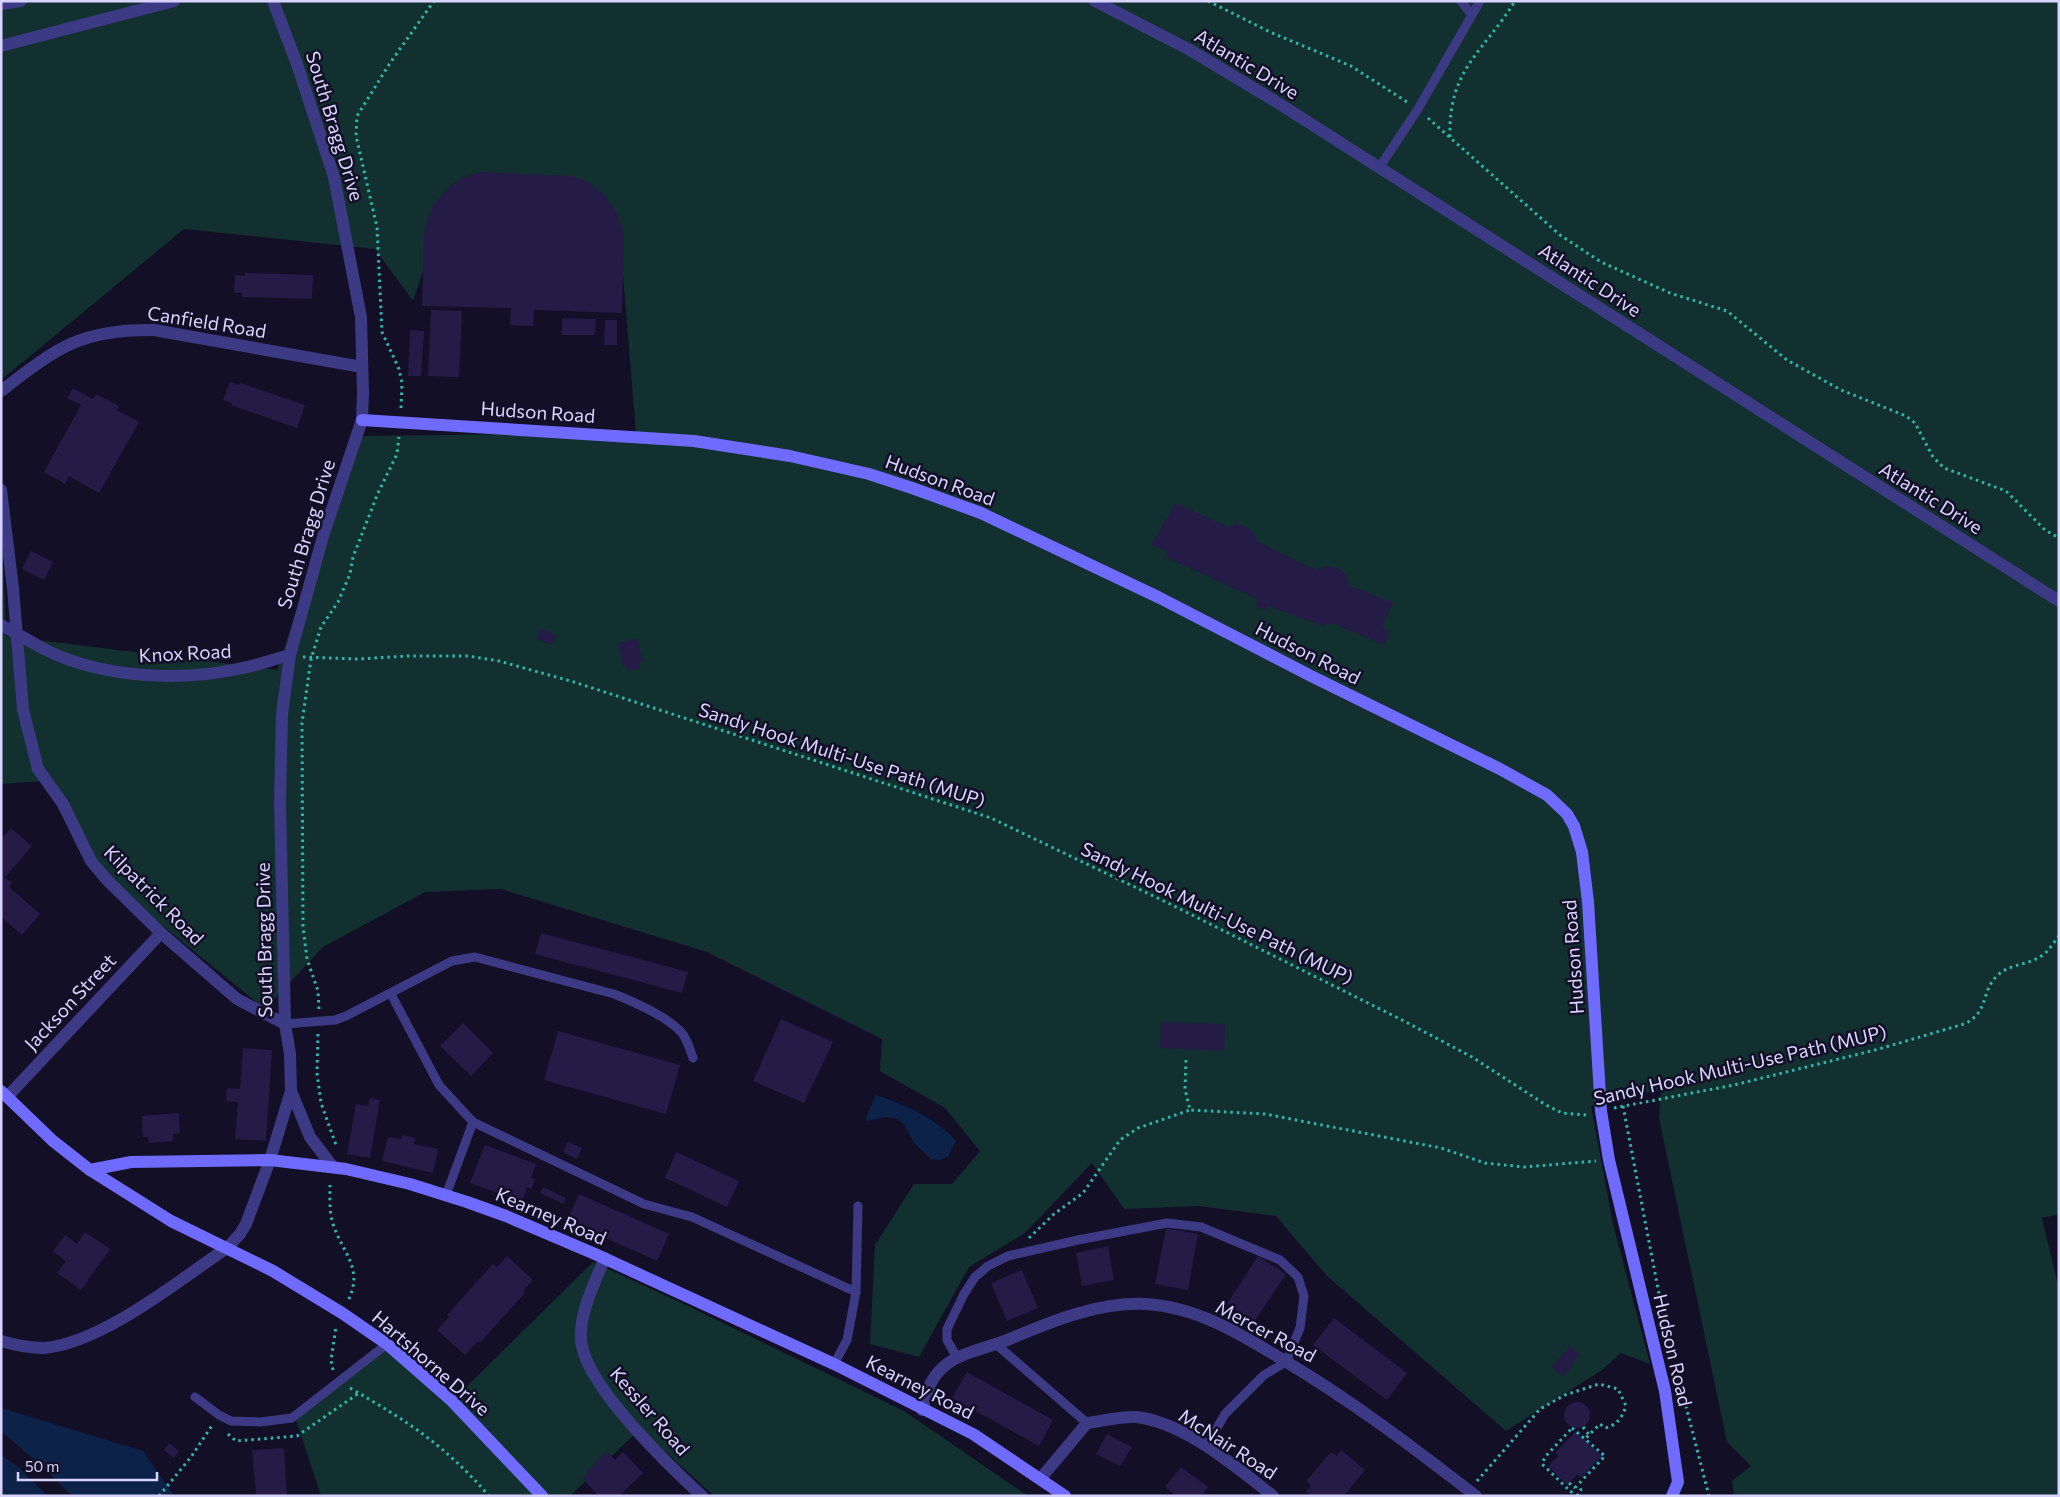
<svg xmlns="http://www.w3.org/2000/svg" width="2060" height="1497" font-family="Commissioner,sans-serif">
	<rect width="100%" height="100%" fill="#130f26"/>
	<g fill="#12302f">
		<path d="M 1,1 L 2059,1 L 2059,1214 L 2042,1218 L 2059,1289 L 2059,1492 L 2055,1496 L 1734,1496 L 1732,1481 L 1751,1466 L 1727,1442 L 1659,1118 L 1661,1089 L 1591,1106 L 1613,1224 L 1650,1364 L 1621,1353 L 1602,1370 L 1506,1431 L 1327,1276 L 1276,1216 L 1199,1206 L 1124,1209 L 1092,1163 L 1025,1233 L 969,1267 L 919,1357 L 870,1344 L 875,1245 L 914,1184 L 952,1184 L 980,1151 L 945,1108 L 880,1071 L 882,1039 L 707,952 L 501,889 L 425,892 L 323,947 L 265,1009 L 105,879 L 49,781 L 1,784 L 1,500 L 6,636 L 277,670 L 354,436 L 636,433 L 620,239 L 451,188 L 413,301 L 375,249 L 184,229 L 1,380 Z"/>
		<path d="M 593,1262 L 686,1305 L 904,1411 L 1028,1496 L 714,1496 L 640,1429 L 570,1496 L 321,1496 L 296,1420 L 393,1341 L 455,1398 Z"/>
	</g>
	<g fill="#0c2248">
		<path d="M 876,1095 C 904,1104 937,1119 956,1141 L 948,1156 L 940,1160 L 931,1159 L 914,1143 L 904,1124 L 895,1118 L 885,1117 L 867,1121 L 866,1117 Z"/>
		<path d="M 1,1408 L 143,1451 L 174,1496 L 1,1496 Z"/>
	</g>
	<path fill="#130f26" d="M 1,1431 L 36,1461 L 72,1496 L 48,1496 L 18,1467 L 1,1455 Z"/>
	<g fill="#241b47">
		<path d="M 479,172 L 570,176 L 586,181 L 604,194 L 617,213 L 624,234 L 622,313 L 534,310 L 533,326 L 510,325 L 511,308 L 422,306 L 424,235 L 429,214 L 437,200 L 450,186 L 462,178 Z"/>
		<path d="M 245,273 L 313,275 L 312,299 L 242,297 L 242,293 L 234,293 L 235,275 L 245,276 Z"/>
		<path d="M 431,310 L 462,311 L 459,377 L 428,376 Z"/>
		<path d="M 562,318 L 596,319 L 595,335 L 562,335 Z"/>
		<path d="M 605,320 L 617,320 L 617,345 L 604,345 Z"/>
		<path d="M 410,330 L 424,331 L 421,376 L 408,376 Z"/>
		<path d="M 230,382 L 239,385 L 240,383 L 305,405 L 297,428 L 231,405 L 232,403 L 223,400 Z"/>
		<path d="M 73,388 L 93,399 L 96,394 L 119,406 L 117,410 L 139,422 L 99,493 L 69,476 L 65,484 L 44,472 L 81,405 L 67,398 Z"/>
		<path d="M 576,409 L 589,410 L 589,416 L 576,415 Z"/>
		<path d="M 1176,503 L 1227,527 L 1236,524 L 1245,526 L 1254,533 L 1257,541 L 1316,570 L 1326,566 L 1338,568 L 1346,575 L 1350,586 L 1393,603 L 1382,627 L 1390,633 L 1384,645 L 1332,623 L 1323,626 L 1268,606 L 1264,611 L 1256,606 L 1257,599 L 1165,557 L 1167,551 L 1151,545 Z"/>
		<path d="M 31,551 L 53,562 L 44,580 L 22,569 Z"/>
		<path d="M 541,628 L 556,635 L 552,645 L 537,639 Z"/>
		<path d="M 637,639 L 643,662 L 639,663 L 640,668 L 627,671 L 626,665 L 623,666 L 618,643 Z"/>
		<path d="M 11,828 L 32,846 L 5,877 L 12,883 L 9,887 L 40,914 L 22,935 L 1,917 L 1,839 Z"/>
		<path d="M 541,933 L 688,972 L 682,993 L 535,954 Z"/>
		<path d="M 781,1019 L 833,1042 L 804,1103 L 753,1081 Z"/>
		<path d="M 1161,1022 L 1225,1024 L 1224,1051 L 1160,1048 Z"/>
		<path d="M 463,1023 L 493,1053 L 471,1076 L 440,1046 Z"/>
		<path d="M 558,1031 L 680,1065 L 666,1114 L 544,1080 Z"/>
		<path d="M 243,1048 L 272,1050 L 266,1141 L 235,1139 L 238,1102 L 226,1101 L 227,1088 L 240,1089 Z"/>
		<path d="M 370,1098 L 380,1100 L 370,1158 L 347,1154 L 356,1104 L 368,1106 Z"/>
		<path d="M 179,1113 L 180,1133 L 173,1134 L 173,1141 L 149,1143 L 148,1137 L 143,1137 L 142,1116 Z"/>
		<path d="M 403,1135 L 415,1138 L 414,1144 L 438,1149 L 433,1173 L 382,1161 L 388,1137 L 401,1139 Z"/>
		<path d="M 568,1142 L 582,1148 L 577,1159 L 563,1152 Z"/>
		<path d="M 485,1145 L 536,1164 L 531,1178 L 535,1179 L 531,1189 L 527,1187 L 522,1202 L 470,1183 Z"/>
		<path d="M 676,1152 L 739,1181 L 727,1207 L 665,1178 Z"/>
		<path d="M 543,1187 L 566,1198 L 563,1204 L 540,1193 Z"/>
		<path d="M 579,1194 L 669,1234 L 657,1261 L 567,1221 Z"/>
		<path d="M 1166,1228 L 1198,1234 L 1188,1290 L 1155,1284 Z"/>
		<path d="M 85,1232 L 110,1249 L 81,1290 L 57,1273 L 66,1261 L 53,1252 L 65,1235 L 77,1244 Z"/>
		<path d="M 1108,1246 L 1114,1280 L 1082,1286 L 1076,1253 Z"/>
		<path d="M 507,1256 L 533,1280 L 523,1291 L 525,1293 L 486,1336 L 480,1343 L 478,1341 L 465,1355 L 437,1330 L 449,1317 L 447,1315 L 493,1264 L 497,1267 Z"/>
		<path d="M 1258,1256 L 1286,1274 L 1254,1322 L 1227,1304 Z"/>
		<path d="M 1022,1270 L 1038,1308 L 1007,1321 L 991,1283 Z"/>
		<path d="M 1334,1318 L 1407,1373 L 1387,1400 L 1313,1345 Z"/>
		<path d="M 1569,1346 L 1580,1355 L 1563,1376 L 1552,1367 Z"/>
		<path d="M 967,1372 L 1053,1420 L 1039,1446 L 952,1398 Z"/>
		<circle cx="1577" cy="1415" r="13"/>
		<path d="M 1576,1431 L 1602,1456 L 1581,1478 L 1578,1474 L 1567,1485 L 1548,1466 L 1559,1456 L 1555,1453 Z"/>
		<path d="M 1107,1434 L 1132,1447 L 1120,1466 L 1096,1454 Z"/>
		<path d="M 169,1443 L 179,1451 L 174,1458 L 164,1450 Z"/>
		<path d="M 284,1448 L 287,1496 L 256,1496 L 252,1450 Z"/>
		<path d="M 1341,1450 L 1365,1470 L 1344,1496 L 1311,1496 L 1306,1492 L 1311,1485 L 1306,1481 L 1331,1452 L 1337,1456 Z"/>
		<path d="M 607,1451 L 615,1460 L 623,1452 L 643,1473 L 619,1496 L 599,1496 L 582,1478 L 588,1472 L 587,1471 Z"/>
		<path d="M 1181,1467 L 1208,1487 L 1202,1496 L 1176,1496 L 1165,1487 Z"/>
	</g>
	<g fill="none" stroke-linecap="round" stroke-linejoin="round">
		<g stroke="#2fb8b0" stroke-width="3" stroke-dasharray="2.5 4" stroke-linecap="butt">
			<path d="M 1208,1 L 1270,32 L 1351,66 L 1407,102"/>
			<path d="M 1428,118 L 1560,235 L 1601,262 L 1670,293 L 1727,311 L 1787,360 L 1841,390 L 1906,416 L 1915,423 L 1933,457 L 1944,468 L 2006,491 L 2045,530 L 2059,538"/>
			<path d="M 1450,137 C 1448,69 1483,53 1515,1"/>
			<path d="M 401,408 L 402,383 L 399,369 L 382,332 L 377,227 L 356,136 L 357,116 L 390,63 L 434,1"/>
			<path d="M 303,657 L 358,659 L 407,656 L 468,656 L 499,661 L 574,682 L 991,818 L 1170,904 L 1404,1021 L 1472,1057 L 1546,1105 L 1562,1113 L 1586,1115"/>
			<path d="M 319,1009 L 318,991 L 307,959 L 303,927 L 302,723 L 311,659 L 321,627 L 338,602 L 350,574 L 353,557 L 378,493 L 397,454 L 399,437"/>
			<path d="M 318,1034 L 317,1073 L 321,1103 L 336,1145"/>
			<path d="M 1186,1060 L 1185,1089 L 1190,1110 L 1265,1114 L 1441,1148 L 1485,1163 L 1524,1167 L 1596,1161"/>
			<path d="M 1623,1106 L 1660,1299"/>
			<path d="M 1614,1108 L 1734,1085 L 1879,1049 L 1964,1024 C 1990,1012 1980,991 1998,975 C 2011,963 2031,965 2044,954 C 2050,949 2054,942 2059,936"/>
			<path d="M 330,1185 C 330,1197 329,1212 333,1224 C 343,1254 364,1268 348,1301"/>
			<path d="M 1029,1238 L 1054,1214 L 1083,1193 L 1120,1140 L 1138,1128 L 1190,1110"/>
			<path d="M 333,1370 L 331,1360 L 336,1327"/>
			<path d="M 1681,1387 L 1709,1496"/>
			<path d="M 350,1388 C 407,1421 445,1445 489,1496"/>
			<path d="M 1583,1427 L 1589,1435"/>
			<path d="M 1572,1428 L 1605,1456 L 1571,1492 L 1542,1464 L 1545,1457 Z"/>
			<path d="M 228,1434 L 236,1441 L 297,1436 L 359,1393"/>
			<path d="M 1477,1481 L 1540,1409 L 1565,1395 L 1599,1384 L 1618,1389 L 1626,1406 C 1622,1418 1617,1425 1605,1428 L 1600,1424 L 1586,1438"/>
			<path d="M 1569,1483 L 1575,1488"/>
			<path d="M 159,1496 L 191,1457 L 213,1424"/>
			<path d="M 1577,1496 L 1581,1490 L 1578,1485"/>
		</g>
		<g stroke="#3d3a85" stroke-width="9">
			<path d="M 1461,1 L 1471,14"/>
			<path d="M 1379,168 L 1418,109 L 1480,1"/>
			<path d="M 391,994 L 439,1085 L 473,1122 L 644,1204 L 692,1217 L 856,1292 L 847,1340 L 834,1364"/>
			<path d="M 285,1024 L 335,1020 L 346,1016 L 452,961 L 475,957 L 614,994 C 634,1002 668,1017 682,1033 C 688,1041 690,1050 693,1058"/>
			<path d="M 446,1195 L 473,1122"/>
			<path d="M 856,1292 L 858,1206"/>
			<path d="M 997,1345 L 1087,1423"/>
			<path d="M 956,1356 L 947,1340 L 947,1329 L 964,1294 L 975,1277 L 988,1266 L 1008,1256 L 1078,1240 L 1167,1223 L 1201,1227 L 1280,1260 L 1298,1277 L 1304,1296 L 1300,1328 L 1286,1362 L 1264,1375 L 1225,1414 L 1206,1447"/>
			<path d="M 195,1397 L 219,1415 L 231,1421 L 260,1422 L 292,1418 L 387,1344"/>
		</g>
		<g stroke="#3d3a85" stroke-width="12">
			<path d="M 1095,1 L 1190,50 L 1275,101 L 2059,601"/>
			<path d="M 1,4 L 21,1"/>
			<path d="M 1,46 L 174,1"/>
			<path d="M 1,391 C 57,348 80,329 154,330 L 362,367"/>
			<path d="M 1,490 L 13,588 L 23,710 L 38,769 L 63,804 L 91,861 L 107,880 L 161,933 L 237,999 L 285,1024"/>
			<path d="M 1,625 C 17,633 32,643 48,651 C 104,678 182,682 242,668 C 258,665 274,659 290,655"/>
			<path d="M 291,1091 L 310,1137 L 333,1167"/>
			<path d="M 7,1097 L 161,933"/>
			<path d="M 605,1258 C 595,1281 576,1320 582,1346 C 590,1389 668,1465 702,1496"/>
			<path d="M 1,1341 C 15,1345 28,1348 43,1348 C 101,1344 180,1280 228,1247 L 240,1234 L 246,1224 L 270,1160 L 291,1091 L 290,1054 L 285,1024 L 280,802 L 282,714 L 290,655 L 324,533 L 362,420 L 363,393 L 361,317 L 334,177 L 297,64 L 273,1"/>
			<path d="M 922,1410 C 925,1401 927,1389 932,1381 C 949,1351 983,1351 1012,1338 C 1055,1320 1099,1302 1146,1304 C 1198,1307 1242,1335 1285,1361 C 1352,1401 1414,1448 1476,1496"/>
			<path d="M 1041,1478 L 1087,1423 C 1103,1421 1120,1416 1136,1417 C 1184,1422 1236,1467 1273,1496"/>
		</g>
		<g stroke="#6f6bff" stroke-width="12">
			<path d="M 362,420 L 694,441 L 790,456 L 869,474 L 912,488 L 981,513 L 1158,597 L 1311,676 L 1500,769 L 1547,795 L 1567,814 L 1574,826 L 1582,852 L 1588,902 L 1601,1111 L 1609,1160 L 1665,1391 L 1678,1482 L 1672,1496"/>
			<path d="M 1,1091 L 53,1141 L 90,1170 L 171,1221 L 273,1271 L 342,1313 L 387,1344 L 452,1401 L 542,1496"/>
			<path d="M 90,1170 L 131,1162 L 270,1160 L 346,1169 L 410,1184 L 467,1202 L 506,1216 L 595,1254 L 834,1364 L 973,1434 L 1065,1496"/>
		</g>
	</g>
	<g text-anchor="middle" stroke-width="5" stroke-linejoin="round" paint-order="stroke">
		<g font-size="19" fill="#d9d4ff" stroke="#130f26">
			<text transform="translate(1247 64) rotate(31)" y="7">Atlantic Drive</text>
			<text transform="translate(335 126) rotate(73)" y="7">South Bragg Drive</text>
			<text transform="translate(1590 280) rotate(33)" y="7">Atlantic Drive</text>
			<text transform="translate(207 322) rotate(9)" y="7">Canfield Road</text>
			<text transform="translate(538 412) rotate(4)" y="7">Hudson Road</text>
			<text transform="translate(940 480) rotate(20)" y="7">Hudson Road</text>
			<text transform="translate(1931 498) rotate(32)" y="7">Atlantic Drive</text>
			<text transform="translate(306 534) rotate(-73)" y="7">South Bragg Drive</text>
			<text transform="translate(185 653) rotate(-3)" y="7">Knox Road</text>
			<text transform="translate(1308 653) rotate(27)" y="7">Hudson Road</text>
			<text transform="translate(842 755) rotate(18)" y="7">Sandy Hook Multi-Use Path (MUP)</text>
			<text transform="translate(154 895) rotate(45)" y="7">Kilpatrick Road</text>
			<text transform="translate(1217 913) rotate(26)" y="7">Sandy Hook Multi-Use Path (MUP)</text>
			<text transform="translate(264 940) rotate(-91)" y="7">South Bragg Drive</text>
			<text transform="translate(1573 957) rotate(-94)" y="7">Hudson Road</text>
			<text transform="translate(70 1002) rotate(-47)" y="7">Jackson Street</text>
			<text transform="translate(1740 1065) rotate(-13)" y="7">Sandy Hook Multi-Use Path (MUP)</text>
			<text transform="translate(551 1216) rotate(23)" y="7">Kearney Road</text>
			<text transform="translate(1266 1331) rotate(28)" y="7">Mercer Road</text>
			<text transform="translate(1673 1350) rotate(77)" y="7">Hudson Road</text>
			<text transform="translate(431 1363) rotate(41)" y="7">Hartshorne Drive</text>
			<text transform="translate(920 1387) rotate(27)" y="7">Kearney Road</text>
			<text transform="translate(650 1411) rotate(49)" y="7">Kessler Road</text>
			<text transform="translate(1228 1444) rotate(33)" y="7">McNair Road</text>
		</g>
	</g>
	<rect width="2060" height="1497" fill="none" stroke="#d9d4ff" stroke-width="5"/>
	<path d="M18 1472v8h139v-8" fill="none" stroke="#d9d4ff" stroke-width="2.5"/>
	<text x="25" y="1472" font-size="15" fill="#d9d4ff" stroke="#130f26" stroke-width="4" paint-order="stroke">50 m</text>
</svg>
